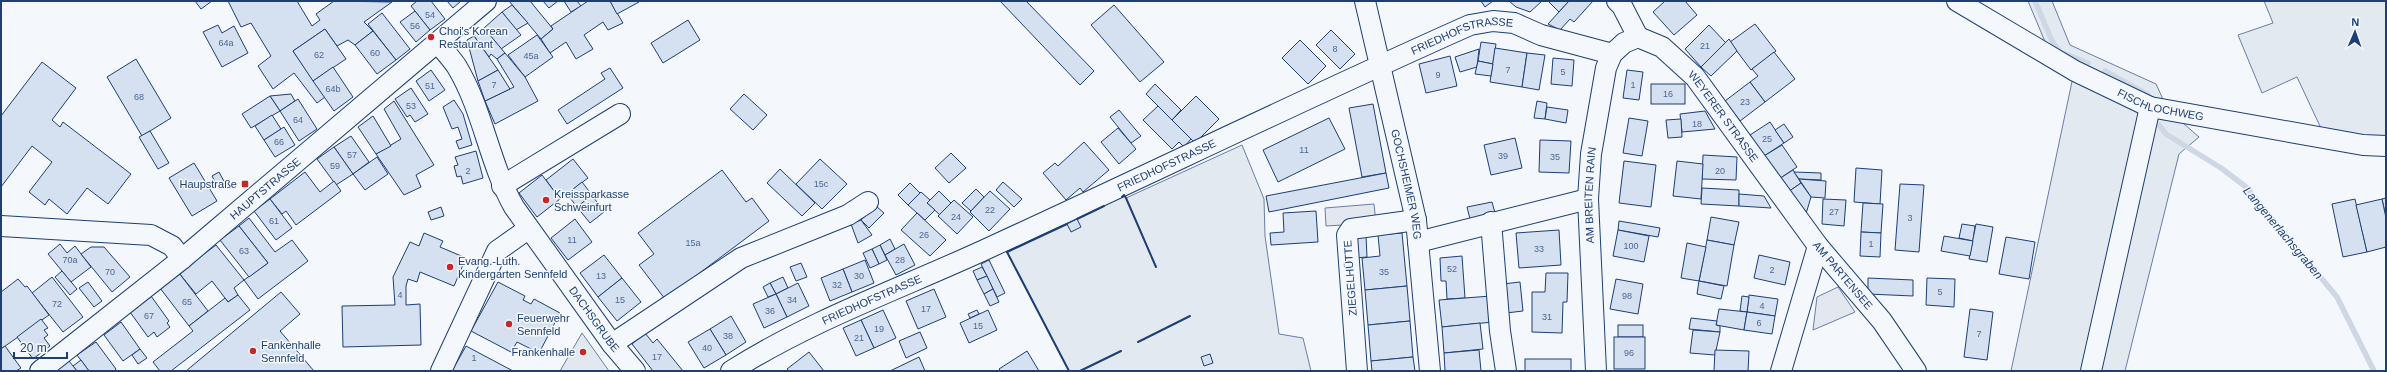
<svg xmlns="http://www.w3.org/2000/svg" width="2387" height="372" font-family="Helvetica,sans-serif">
	<rect width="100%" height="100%" fill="#f4f7fb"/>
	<g fill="#e3e9f0" stroke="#687fa3">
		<path d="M 2028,1 L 2052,1 L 2070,45 L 2156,84 L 2168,110 L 2199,137 L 2179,154 L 2125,371 L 2011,371 L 2074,72 L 2051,56 Z"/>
		<path d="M 2264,1 L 2386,1 L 2386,146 L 2326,139 L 2297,77 L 2262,93 L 2238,35 L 2273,23 Z"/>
		<path d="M 1242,145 L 1264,199 L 1265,236 L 1279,334 L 1303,338 L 1311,371 L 1069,371 L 1007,252 L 1124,195 L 1126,198 Z"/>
	</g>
	<g fill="#e3e8f0" stroke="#687fa3">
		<path d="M 1374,204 L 1376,223 L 1326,226 L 1325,208 Z"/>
		<path d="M 1838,287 L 1855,312 L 1813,330 L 1817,297 Z"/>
		<path d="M 582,333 L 609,371 L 560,371 Z"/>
	</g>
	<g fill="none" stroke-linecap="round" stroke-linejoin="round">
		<g stroke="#cfd7e4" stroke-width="5.5">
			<path d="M 2035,1 L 2052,41 L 2060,52 L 2088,63"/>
			<path d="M 2105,71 L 2148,95"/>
			<path d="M 2159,125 L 2166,134 L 2221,168 L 2246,187 L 2337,297 L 2374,371"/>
		</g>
	</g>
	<g fill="#d5e0f0" stroke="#1d3f73">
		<path d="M 195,1 L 212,1 L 201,9 Z"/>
		<path d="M 228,1 L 297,1 L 312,26 L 320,20 L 316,14 L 334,1 L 392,2 L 364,22 L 373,31 L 355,45 L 348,40 L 337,46 L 325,29 L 293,51 L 325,97 L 317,103 L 294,73 L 273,89 L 258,66 L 271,56 L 251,23 L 241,27 Z"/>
		<path d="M 417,1 L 431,1 L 445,19 L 430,30 L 411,6 Z"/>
		<path d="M 447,1 L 461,1 L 453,8 Z"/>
		<path d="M 509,1 L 530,1 L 553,29 L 541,39 Z"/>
		<path d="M 543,1 L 558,1 L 549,8 Z"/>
		<path d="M 564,1 L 577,1 L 581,6 L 571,12 Z"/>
		<path d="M 588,1 L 610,1 L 623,23 L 608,30 L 603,22 L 584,35 L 593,49 L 576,59 L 566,42 L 550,53 L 541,39 L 553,29 L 551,26 Z"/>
		<path d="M 610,1 L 639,1 L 639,2 L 617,14 Z"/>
		<path d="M 1000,1 L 1026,1 L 1094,71 L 1080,85 Z"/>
		<path d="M 1481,1 L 1493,1 L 1485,7 Z"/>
		<path d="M 1509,1 L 1542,1 L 1530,12 L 1516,7 Z"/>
		<path d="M 1548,1 L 1568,1 L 1568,2 L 1559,12 Z"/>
		<path d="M 1593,1 L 1574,22 L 1570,19 L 1560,30 L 1548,24 L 1569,1 Z"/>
		<path d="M 1665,1 L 1685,1 L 1697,15 L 1674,35 L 1653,12 Z"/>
		<path d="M 512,5 L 528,23 L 516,30 L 502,12 Z"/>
		<path d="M 1114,5 L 1164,62 L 1140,82 L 1091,25 Z"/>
		<path d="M 415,11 L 430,30 L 416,42 L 400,22 Z"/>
		<path d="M 502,12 L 521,35 L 501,49 L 484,28 Z"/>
		<path d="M 382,13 L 410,49 L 396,60 L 368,24 Z"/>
		<path d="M 688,20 L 700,40 L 663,63 L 651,43 Z"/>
		<path d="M 1755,24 L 1776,51 L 1751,70 L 1730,42 Z"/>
		<path d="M 218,25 L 222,33 L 234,26 L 248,53 L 222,67 L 203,32 Z"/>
		<path d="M 1709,25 L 1726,43 L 1701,67 L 1685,49 Z"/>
		<path d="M 484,28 L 505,53 L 497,59 L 491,54 L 489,57 L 474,36 Z"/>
		<path d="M 325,29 L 346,59 L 313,81 L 293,51 Z"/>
		<path d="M 1331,30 L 1355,54 L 1340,69 L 1316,45 Z"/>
		<path d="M 373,31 L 396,60 L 377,74 L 355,45 Z"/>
		<path d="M 537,35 L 553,57 L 525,77 L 508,55 Z"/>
		<path d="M 474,36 L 498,70 L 478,81 L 467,40 Z"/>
		<path d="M 1729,39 L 1737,51 L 1711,76 L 1701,67 Z"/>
		<path d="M 1300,40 L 1326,66 L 1308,84 L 1282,58 Z"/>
		<path d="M 1481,42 L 1496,44 L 1493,64 L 1478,61 Z"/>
		<path d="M 1495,48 L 1527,53 L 1522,87 L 1490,82 Z"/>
		<path d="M 1479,49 L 1477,67 L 1460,72 L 1455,57 Z"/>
		<path d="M 1774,52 L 1795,79 L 1765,102 L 1750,82 L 1758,76 L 1752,69 Z"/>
		<path d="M 505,53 L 525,77 L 538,101 L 495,124 L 485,101 L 514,87 L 497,59 Z"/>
		<path d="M 1527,53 L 1545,55 L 1539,90 L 1522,87 Z"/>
		<path d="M 1450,56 L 1457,86 L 1426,93 L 1419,64 Z"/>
		<path d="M 1553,58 L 1574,60 L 1572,86 L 1551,84 Z"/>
		<path d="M 136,59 L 171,118 L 142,136 L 107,77 Z"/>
		<path d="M 1478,61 L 1493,64 L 1491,76 L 1475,74 Z"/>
		<path d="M 42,62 L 76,88 L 52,120 L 60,127 L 63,122 L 131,174 L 108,204 L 87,188 L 67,214 L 49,199 L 45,205 L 29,192 L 52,162 L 32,146 L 1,187 L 1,116 Z"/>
		<path d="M 333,67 L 353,97 L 334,111 L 313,81 Z"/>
		<path d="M 610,68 L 623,88 L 567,124 L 558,110 L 605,79 L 601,73 Z"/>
		<path d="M 431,70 L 445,90 L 429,101 L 416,81 Z"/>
		<path d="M 498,70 L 510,89 L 485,101 L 478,81 Z"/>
		<path d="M 1627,70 L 1643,72 L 1639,100 L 1623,98 Z"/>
		<path d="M 1750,82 L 1765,102 L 1740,121 L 1725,101 Z"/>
		<path d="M 1155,84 L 1181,110 L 1172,120 L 1146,94 Z"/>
		<rect x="1651" y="84" width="34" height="20"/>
		<path d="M 411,88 L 428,114 L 415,122 L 410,115 L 407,117 L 395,99 Z"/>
		<path d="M 291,94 L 295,101 L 280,111 L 270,96 Z"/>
		<path d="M 744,94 L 767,115 L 753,130 L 730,109 Z"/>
		<path d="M 270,96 L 280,111 L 251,128 L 242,114 Z"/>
		<path d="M 1196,96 L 1219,119 L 1195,143 L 1172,120 Z"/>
		<path d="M 298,99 L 317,129 L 299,141 L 280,111 Z"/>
		<path d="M 454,100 L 463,114 L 472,145 L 459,149 L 456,141 L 462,139 L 458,127 L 452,129 L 443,107 Z"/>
		<path d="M 394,101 L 434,165 L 416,175 L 421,187 L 404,195 L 376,154 L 401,139 L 384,109 Z"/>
		<path d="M 1537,101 L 1547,103 L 1545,119 L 1534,118 Z"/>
		<path d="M 1373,104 L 1386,173 L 1362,177 L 1349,108 Z"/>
		<path d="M 1158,106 L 1191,139 L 1184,147 L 1179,142 L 1172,149 L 1143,120 Z"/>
		<path d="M 1547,107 L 1568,110 L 1566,123 L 1545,119 Z"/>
		<path d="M 1119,110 L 1141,136 L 1131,143 L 1110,117 Z"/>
		<path d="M 1705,111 L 1715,129 L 1682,132 L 1680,114 Z"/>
		<path d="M 272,115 L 281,129 L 264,140 L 255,126 Z"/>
		<path d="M 373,116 L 391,146 L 376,154 L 358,127 Z"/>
		<path d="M 1329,118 L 1345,149 L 1278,182 L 1263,150 Z"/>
		<path d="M 1629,118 L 1648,121 L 1642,156 L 1623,153 Z"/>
		<path d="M 1681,119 L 1682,137 L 1668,138 L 1666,120 Z"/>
		<path d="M 1770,122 L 1784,143 L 1764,156 L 1750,135 Z"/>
		<path d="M 1784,124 L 1793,137 L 1784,143 L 1775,130 Z"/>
		<path d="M 284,127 L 295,145 L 275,157 L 264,140 Z"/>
		<path d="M 1118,128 L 1136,149 L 1119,164 L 1101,142 Z"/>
		<path d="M 150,131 L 169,163 L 158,169 L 139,137 Z"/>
		<path d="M 351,136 L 369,162 L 353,174 L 334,147 Z"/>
		<path d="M 1515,138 L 1522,168 L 1491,175 L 1484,145 Z"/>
		<path d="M 1540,140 L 1571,141 L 1569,173 L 1539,172 Z"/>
		<path d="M 1084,142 L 1109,170 L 1083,192 L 1080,188 L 1066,200 L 1043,173 L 1055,163 L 1058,166 Z"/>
		<path d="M 1782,145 L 1797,167 L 1779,179 L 1764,156 Z"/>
		<path d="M 334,147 L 353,174 L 336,185 L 317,159 Z"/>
		<path d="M 476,151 L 483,178 L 463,184 L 461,176 L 457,177 L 454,166 L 458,165 L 455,157 Z"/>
		<path d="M 951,153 L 966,168 L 949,183 L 935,168 Z"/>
		<path d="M 1703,155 L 1737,157 L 1736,180 L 1702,179 Z"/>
		<path d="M 377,157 L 388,174 L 365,190 L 353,174 Z"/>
		<path d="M 573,159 L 588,178 L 560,199 L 546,180 Z"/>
		<path d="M 820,159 L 847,184 L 822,209 L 796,184 Z"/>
		<path d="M 1624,161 L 1656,165 L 1651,207 L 1619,203 Z"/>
		<path d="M 1677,161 L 1703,164 L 1701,199 L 1673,196 Z"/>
		<path d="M 194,163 L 217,201 L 192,216 L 169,178 Z"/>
		<path d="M 1856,168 L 1882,170 L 1880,204 L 1854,202 Z"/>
		<path d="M 780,169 L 815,203 L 802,216 L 767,183 Z"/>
		<path d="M 722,170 L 746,202 L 752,198 L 769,221 L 665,299 L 639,265 L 654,254 L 638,233 Z"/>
		<path d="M 1793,170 L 1801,183 L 1788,192 L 1779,179 Z"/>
		<path d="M 219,172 L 226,185 L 219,189 L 212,176 Z"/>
		<path d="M 305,172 L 320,192 L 334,181 L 341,191 L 296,225 L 286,211 L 282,214 L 270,199 Z"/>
		<path d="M 1794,172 L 1821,173 L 1821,180 L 1799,179 Z"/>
		<path d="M 1386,173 L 1389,188 L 1269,212 L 1266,196 Z"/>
		<path d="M 542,175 L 560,199 L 537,217 L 519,193 Z"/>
		<path d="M 1799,179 L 1826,181 L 1825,198 L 1811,197 Z"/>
		<path d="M 582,182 L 592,195 L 577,207 L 567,194 Z"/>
		<path d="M 1003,182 L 1022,199 L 1014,207 L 996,190 Z"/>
		<path d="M 910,183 L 920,193 L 908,205 L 898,195 Z"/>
		<path d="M 1801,183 L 1811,197 L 1805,217 L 1788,192 Z"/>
		<path d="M 1900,184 L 1924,185 L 1919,252 L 1895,250 Z"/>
		<path d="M 1702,188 L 1739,190 L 1739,206 L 1701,204 Z"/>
		<path d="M 976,189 L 984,197 L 971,211 L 962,203 Z"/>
		<path d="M 939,191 L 951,203 L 940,215 L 927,203 Z"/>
		<path d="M 990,191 L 1010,209 L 989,231 L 970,212 Z"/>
		<path d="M 921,192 L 930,200 L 927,203 L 935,210 L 925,220 L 908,205 Z"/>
		<path d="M 1739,194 L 1764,196 L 1771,208 L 1739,206 Z"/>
		<path d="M 592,195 L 604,212 L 590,223 L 577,207 Z"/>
		<path d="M 2386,198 L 2386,218 L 2382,199 Z"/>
		<path d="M 270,199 L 292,228 L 276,240 L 254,211 Z"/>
		<path d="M 1823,199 L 1846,200 L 1844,226 L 1822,224 Z"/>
		<path d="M 2355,199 L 2367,252 L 2343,257 L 2332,204 Z"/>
		<path d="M 2382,199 L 2386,218 L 2386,247 L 2367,252 L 2356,205 Z"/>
		<path d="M 954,200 L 973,217 L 957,234 L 938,216 Z"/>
		<path d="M 1492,202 L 1495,213 L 1470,219 L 1467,207 Z"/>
		<path d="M 1863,203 L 1883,204 L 1881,233 L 1861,232 Z"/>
		<path d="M 876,206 L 884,213 L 869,228 L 861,220 Z"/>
		<path d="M 441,207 L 444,216 L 431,220 L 428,212 Z"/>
		<path d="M 1316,211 L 1318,242 L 1271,245 L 1270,233 L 1284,232 L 1283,213 Z"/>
		<path d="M 917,213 L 946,240 L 930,256 L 901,230 Z"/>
		<path d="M 1711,217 L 1739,222 L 1734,245 L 1707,240 Z"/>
		<path d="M 249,218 L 275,252 L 292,240 L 308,261 L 258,299 L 244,280 L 268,263 L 239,226 Z"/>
		<path d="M 575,219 L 592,242 L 568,260 L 551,238 Z"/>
		<path d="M 1077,219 L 1081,227 L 1071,232 L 1067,224 Z"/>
		<path d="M 861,220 L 872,235 L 858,243 L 851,224 Z"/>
		<path d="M 1619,221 L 1660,228 L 1658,237 L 1618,230 Z"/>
		<path d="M 1962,224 L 1975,226 L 1973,241 L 1959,238 Z"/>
		<path d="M 1976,224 L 1993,227 L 1987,262 L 1969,259 Z"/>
		<path d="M 239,226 L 268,263 L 249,277 L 220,240 Z"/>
		<path d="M 1559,230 L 1561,265 L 1519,268 L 1516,233 Z"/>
		<path d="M 1618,230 L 1649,236 L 1644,262 L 1613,256 Z"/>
		<path d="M 1861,232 L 1881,233 L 1880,257 L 1860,256 Z"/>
		<path d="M 424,233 L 443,241 L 440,247 L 466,258 L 454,286 L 420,272 L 417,282 L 408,279 L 406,286 L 406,305 L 420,304 L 421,345 L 343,347 L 342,306 L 395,305 L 393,277 L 410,242 L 419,246 Z"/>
		<path d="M 1402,233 L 1407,286 L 1365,290 L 1362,258 L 1380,256 L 1378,235 Z"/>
		<path d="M 1366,236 L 1367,257 L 1355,258 L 1353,237 Z"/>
		<path d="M 1944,236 L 1973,241 L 1970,256 L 1941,251 Z"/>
		<path d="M 2006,237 L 2035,242 L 2029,279 L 1999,274 Z"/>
		<path d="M 890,239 L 895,249 L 885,255 L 880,245 Z"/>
		<path d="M 1707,240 L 1734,245 L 1727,286 L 1699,281 Z"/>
		<path d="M 1687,243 L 1706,247 L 1699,281 L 1681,278 Z"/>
		<path d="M 60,244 L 67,253 L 75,246 L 91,267 L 71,282 L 48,254 Z"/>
		<path d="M 904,244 L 915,265 L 896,275 L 885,255 Z"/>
		<path d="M 216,245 L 244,280 L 234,288 L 238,295 L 228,302 L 212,281 L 196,294 L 179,273 Z"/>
		<path d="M 880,245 L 887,260 L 879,264 L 872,249 Z"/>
		<path d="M 91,247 L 104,247 L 130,277 L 112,292 L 81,254 Z"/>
		<path d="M 872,249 L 879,264 L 870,268 L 863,253 Z"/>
		<path d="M 604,255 L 622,278 L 598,297 L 580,273 Z"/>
		<path d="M 1759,255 L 1790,262 L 1785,285 L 1754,278 Z"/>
		<path d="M 1462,256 L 1465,298 L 1447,299 L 1446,281 L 1441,281 L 1440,258 Z"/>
		<path d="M 865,260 L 874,283 L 852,292 L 843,269 Z"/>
		<path d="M 989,260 L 1005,293 L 997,297 L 981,264 Z"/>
		<path d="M 801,263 L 807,277 L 796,281 L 790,267 Z"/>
		<path d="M 982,267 L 987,276 L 977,280 L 973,271 Z"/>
		<path d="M 843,269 L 852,292 L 830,301 L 821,278 Z"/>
		<path d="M 62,271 L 77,289 L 70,295 L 55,277 Z"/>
		<path d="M 179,273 L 208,311 L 189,326 L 160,288 Z"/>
		<path d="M 1546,273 L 1568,273 L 1567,302 L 1563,302 L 1562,333 L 1532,332 L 1532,292 L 1545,292 Z"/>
		<path d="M 987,276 L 993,289 L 984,294 L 977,280 Z"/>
		<path d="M 52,277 L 83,317 L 63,332 L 32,293 Z"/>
		<path d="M 783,277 L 788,288 L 776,294 L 770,283 Z"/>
		<path d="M 622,278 L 641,302 L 617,321 L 598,297 Z"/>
		<path d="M 1868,278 L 1913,280 L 1913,296 L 1868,294 Z"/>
		<path d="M 1927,278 L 1955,279 L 1954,307 L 1926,305 Z"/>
		<path d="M 18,279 L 25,287 L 27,286 L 49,315 L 1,349 L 1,292 Z"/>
		<path d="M 1616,279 L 1643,284 L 1638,314 L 1610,309 Z"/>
		<path d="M 1699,281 L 1724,286 L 1721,299 L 1697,294 Z"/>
		<path d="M 88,282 L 102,301 L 94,307 L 79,288 Z"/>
		<path d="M 498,282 L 525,296 L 523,300 L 531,304 L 534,299 L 560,313 L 539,353 L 517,342 L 511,352 L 471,331 Z"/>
		<path d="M 1520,282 L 1523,311 L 1506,313 L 1503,284 Z"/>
		<path d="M 770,283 L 776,294 L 768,297 L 763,287 Z"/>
		<path d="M 798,283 L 809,306 L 787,317 L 776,294 Z"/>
		<path d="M 1407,286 L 1410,321 L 1368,325 L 1365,290 Z"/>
		<path d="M 934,289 L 946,317 L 918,329 L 906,301 Z"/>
		<path d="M 993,289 L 999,302 L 990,306 L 984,294 Z"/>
		<path d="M 281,292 L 300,314 L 280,331 L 314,371 L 186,371 Z"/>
		<path d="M 776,294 L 787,317 L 764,328 L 753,304 Z"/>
		<path d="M 238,295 L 250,310 L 171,371 L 160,371 L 153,362 L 193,331 L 189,326 L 225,298 L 228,302 Z"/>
		<path d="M 1749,295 L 1778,299 L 1775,316 L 1747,312 Z"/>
		<path d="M 151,296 L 169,321 L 167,323 L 170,327 L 157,337 L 154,332 L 148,337 L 130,312 Z"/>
		<path d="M 1491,296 L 1493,322 L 1442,327 L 1439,300 Z"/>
		<path d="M 1742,296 L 1749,297 L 1747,312 L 1740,311 Z"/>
		<path d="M 1719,309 L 1747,312 L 1744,330 L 1716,325 Z"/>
		<path d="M 1970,309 L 1993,312 L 1987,360 L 1964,357 Z"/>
		<path d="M 883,310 L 896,338 L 874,348 L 861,320 Z"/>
		<path d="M 977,310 L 979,314 L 970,318 L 968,314 Z"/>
		<path d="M 988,310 L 997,330 L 969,343 L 960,323 Z"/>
		<path d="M 1747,312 L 1775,316 L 1772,334 L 1744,330 Z"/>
		<path d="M 731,316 L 746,342 L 726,355 L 710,329 Z"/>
		<path d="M 1691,318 L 1717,321 L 1716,325 L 1720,326 L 1720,332 L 1689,329 Z"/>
		<path d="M 41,319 L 48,328 L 44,330 L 48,335 L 44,338 L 50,346 L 33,359 L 17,337 Z"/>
		<path d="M 861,320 L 874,348 L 856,356 L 843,328 Z"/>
		<path d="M 1410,321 L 1413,357 L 1371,361 L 1368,325 Z"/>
		<path d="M 121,322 L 140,349 L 123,361 L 104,335 Z"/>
		<path d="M 1480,323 L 1483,349 L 1444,353 L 1442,327 Z"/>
		<rect x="1618" y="325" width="25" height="12"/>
		<path d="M 710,329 L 726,355 L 704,368 L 688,342 Z"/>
		<path d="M 1693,330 L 1720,332 L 1715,355 L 1690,353 Z"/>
		<path d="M 920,332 L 927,348 L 906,358 L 899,341 Z"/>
		<path d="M 645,333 L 653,343 L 657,339 L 683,371 L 653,371 L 632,344 Z"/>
		<rect x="1614" y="337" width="31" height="32"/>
		<path d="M 96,342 L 116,369 L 114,371 L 89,371 L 77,355 Z"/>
		<path d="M 5,346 L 21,368 L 16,371 L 1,371 L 1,349 Z"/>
		<path d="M 466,346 L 513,371 L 452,371 Z"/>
		<path d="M 140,349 L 147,358 L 138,364 L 132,355 Z"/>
		<path d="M 1479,350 L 1481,371 L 1445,371 L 1444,353 Z"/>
		<path d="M 1715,350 L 1749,351 L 1748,371 L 1714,371 Z"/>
		<path d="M 1027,351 L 1039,371 L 1001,371 L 999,369 Z"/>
		<path d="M 809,352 L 824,371 L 789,371 L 787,369 Z"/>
		<path d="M 1210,354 L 1213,363 L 1204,366 L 1201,357 Z"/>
		<path d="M 919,357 L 925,371 L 890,371 Z"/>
		<path d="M 1413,357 L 1415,371 L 1372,371 L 1371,361 Z"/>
		<rect x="1525" y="359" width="46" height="12"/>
		<path d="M 81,360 L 89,371 L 77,371 L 73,366 Z"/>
		<path d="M 69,361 L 77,371 L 56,371 Z"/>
	</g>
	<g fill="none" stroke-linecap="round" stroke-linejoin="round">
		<g stroke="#1d3f73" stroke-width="22">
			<g id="minor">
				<path id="s1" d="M 1365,1 L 1416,220 L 1430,371"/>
				<path id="s2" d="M 1617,1 L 1622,6 L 1638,37 L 1662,47 L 1695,77 L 1818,246 L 1882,321 L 1916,371"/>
				<path id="s3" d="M 1957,1 L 2075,71 L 2150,107 L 2363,145 L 2386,146"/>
				<path id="s4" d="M 438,43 C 444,51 452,59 457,67 C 483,110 489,163 514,207 L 612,344 L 635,371"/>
				<path d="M 502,186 L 620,114"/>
				<path d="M 1491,222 L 1500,331 L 1506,371"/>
				<path d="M 1,226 L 151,235 L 172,246 L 182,259"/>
				<path d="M 1418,242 L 1588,199"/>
				<path d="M 612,344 L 741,258 L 848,215 L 868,202"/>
				<path id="s5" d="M 40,371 L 182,259 L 486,1"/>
				<path d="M 441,371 L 497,251 L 528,229"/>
				<path id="s6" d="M 731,371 C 813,319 905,287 993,246 C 1152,173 1310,96 1470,25 L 1493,21 L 1514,23 L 1541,35 L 1612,54"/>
				<path d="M 1357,371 L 1347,235 L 1351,229 L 1416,220"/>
				<path id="s7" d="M 1596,371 L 1588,199 L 1591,154 L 1606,68 L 1612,54 L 1624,43 L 1638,37"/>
				<path d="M 1781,371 L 1818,246"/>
				<path d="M 2091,371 L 2150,107"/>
			</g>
		</g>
		<use href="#minor" stroke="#f4f7fb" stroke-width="20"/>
		<g stroke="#1d3f73" stroke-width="2">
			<path d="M 1122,197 L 1124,195 L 1126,198 L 1156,267"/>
			<path d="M 1077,219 L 1104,206"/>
			<path d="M 1067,224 L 1007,252 L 1069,371"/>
			<path d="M 1138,342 L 1190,316"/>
			<path d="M 1080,371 L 1121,351"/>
		</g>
	</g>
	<g fill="#c62828" stroke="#f4f7fb" stroke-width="1.5">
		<circle cx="431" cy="37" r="4"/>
		<rect x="241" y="180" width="8" height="8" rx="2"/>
		<circle cx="546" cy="200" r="4"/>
		<circle cx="450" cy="267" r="4"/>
		<circle cx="509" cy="324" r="4"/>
		<circle cx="253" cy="351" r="4"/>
		<circle cx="583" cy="352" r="4"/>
	</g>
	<g text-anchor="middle" stroke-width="3" stroke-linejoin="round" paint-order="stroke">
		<g font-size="9" fill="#4b6792">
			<text x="430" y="18">54</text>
			<text x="415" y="29">56</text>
			<text x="226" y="46">64a</text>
			<text x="1705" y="49">21</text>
			<text x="1335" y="52">8</text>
			<text x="375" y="56">60</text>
			<text x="319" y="58">62</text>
			<text x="531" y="59">45a</text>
			<text x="1508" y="73">7</text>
			<text x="1563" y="75">5</text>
			<text x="1438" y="78">9</text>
			<text x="494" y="88">7</text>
			<text x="1633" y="88">1</text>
			<text x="430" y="89">51</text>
			<text x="333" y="92">64b</text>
			<text x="1668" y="97">16</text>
			<text x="139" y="100">68</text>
			<text x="1745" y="105">23</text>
			<text x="411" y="109">53</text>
			<text x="298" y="123">64</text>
			<text x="1697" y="127">18</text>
			<text x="1767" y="142">25</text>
			<text x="279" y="145">66</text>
			<text x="1304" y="153">11</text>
			<text x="352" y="158">57</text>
			<text x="1503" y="159">39</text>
			<text x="1555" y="160">35</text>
			<text x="335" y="169">59</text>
			<text x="468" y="174">2</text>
			<text x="1720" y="174">20</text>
			<text x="821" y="187">15c</text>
			<text x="990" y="213">22</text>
			<text x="1834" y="215">27</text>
			<text x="956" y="220">24</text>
			<text x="1910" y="221">3</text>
			<text x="274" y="224">61</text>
			<text x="924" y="238">26</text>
			<text x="572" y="243">11</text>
			<text x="693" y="246">15a</text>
			<text x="1871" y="247">1</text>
			<text x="1631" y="249">100</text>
			<text x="1539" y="252">33</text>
			<text x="244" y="254">63</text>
			<text x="70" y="263">70a</text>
			<text x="900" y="263">28</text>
			<text x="1452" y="272">52</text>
			<text x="1772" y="273">2</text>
			<text x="110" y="275">70</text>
			<text x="1384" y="275">35</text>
			<text x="601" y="279">13</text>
			<text x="859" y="279">30</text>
			<text x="837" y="288">32</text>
			<text x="1940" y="295">5</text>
			<text x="400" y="298">4</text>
			<text x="1627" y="299">98</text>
			<text x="620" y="303">15</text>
			<text x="792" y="303">34</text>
			<text x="187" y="305">65</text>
			<text x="57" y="307">72</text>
			<text x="1762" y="309">4</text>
			<text x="926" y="312">17</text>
			<text x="770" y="314">36</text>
			<text x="149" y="319">67</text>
			<text x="1547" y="320">31</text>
			<text x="1759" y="326">6</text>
			<text x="978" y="329">15</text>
			<text x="879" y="332">19</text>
			<text x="1979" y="337">7</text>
			<text x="728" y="339">38</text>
			<text x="859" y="341">21</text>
			<text x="707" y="351">40</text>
			<text x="1629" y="356">96</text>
			<text x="657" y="360">17</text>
			<text x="474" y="361">1</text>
		</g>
		<g font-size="11" fill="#1d3f73" stroke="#f4f7fb" text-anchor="start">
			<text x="439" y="35">Choi's Korean<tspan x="439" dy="13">Restaurant</tspan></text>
			<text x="237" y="188" text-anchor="end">Haupstraße</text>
			<text x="554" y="198">Kreissparkasse<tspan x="554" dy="13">Schweinfurt</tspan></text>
			<text x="458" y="265">Evang.-Luth.<tspan x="458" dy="13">Kindergarten Sennfeld</tspan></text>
			<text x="517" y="322">Feuerwehr<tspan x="517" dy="13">Sennfeld</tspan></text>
			<text x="261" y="349">Fankenhalle<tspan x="261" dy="13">Sennfeld</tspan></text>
			<text x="575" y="356" text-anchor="end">Frankenhalle</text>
		</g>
		<g font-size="11" fill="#1d3f73" stroke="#f4f7fb">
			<text dy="4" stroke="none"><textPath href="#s6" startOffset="806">FRIEDHOFSTRASSE</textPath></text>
			<text dy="4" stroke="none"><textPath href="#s3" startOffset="230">FISCHLOCHWEG</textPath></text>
			<text dy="4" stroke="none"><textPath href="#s2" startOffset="161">WEYERER STRASSE</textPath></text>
			<text dy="4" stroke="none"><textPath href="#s6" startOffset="482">FRIEDHOFSTRASSE</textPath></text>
			<text dy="4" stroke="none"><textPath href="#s1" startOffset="188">GOCHSHEIMER WEG</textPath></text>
			<text dy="4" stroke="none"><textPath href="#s5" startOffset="290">HAUPTSTRASSE</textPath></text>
			<text dy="4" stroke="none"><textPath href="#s7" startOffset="176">AM BREITEN RAIN</textPath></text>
			<text transform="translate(1350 278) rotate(-94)" y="4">ZIEGELHÜTTE</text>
			<text dy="4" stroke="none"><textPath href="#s2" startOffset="360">AM PARTENSEE</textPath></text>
			<text dy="4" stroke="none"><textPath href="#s6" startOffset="158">FRIEDHOFSTRASSE</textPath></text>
			<text dy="4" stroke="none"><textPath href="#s4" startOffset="320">DACHSGRUBE</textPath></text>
		</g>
		<g font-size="12" font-style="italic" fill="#1d3f73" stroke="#f4f7fb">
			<text transform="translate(2283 233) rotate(50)" y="4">Langenerlachsgraben</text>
		</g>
	</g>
	<rect width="2387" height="372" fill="none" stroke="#1d3f73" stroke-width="4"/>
	<g transform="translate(2355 32) rotate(2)" stroke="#f4f7fb" stroke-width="3" paint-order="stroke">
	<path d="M0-3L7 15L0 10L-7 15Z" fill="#1d3f73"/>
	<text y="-6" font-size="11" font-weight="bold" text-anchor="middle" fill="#1d3f73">N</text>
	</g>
	<path d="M14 352v6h53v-6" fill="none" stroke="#1d3f73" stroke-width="2"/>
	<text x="20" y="352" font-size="12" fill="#1d3f73" stroke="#f4f7fb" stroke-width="3" paint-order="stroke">20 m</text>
</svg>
